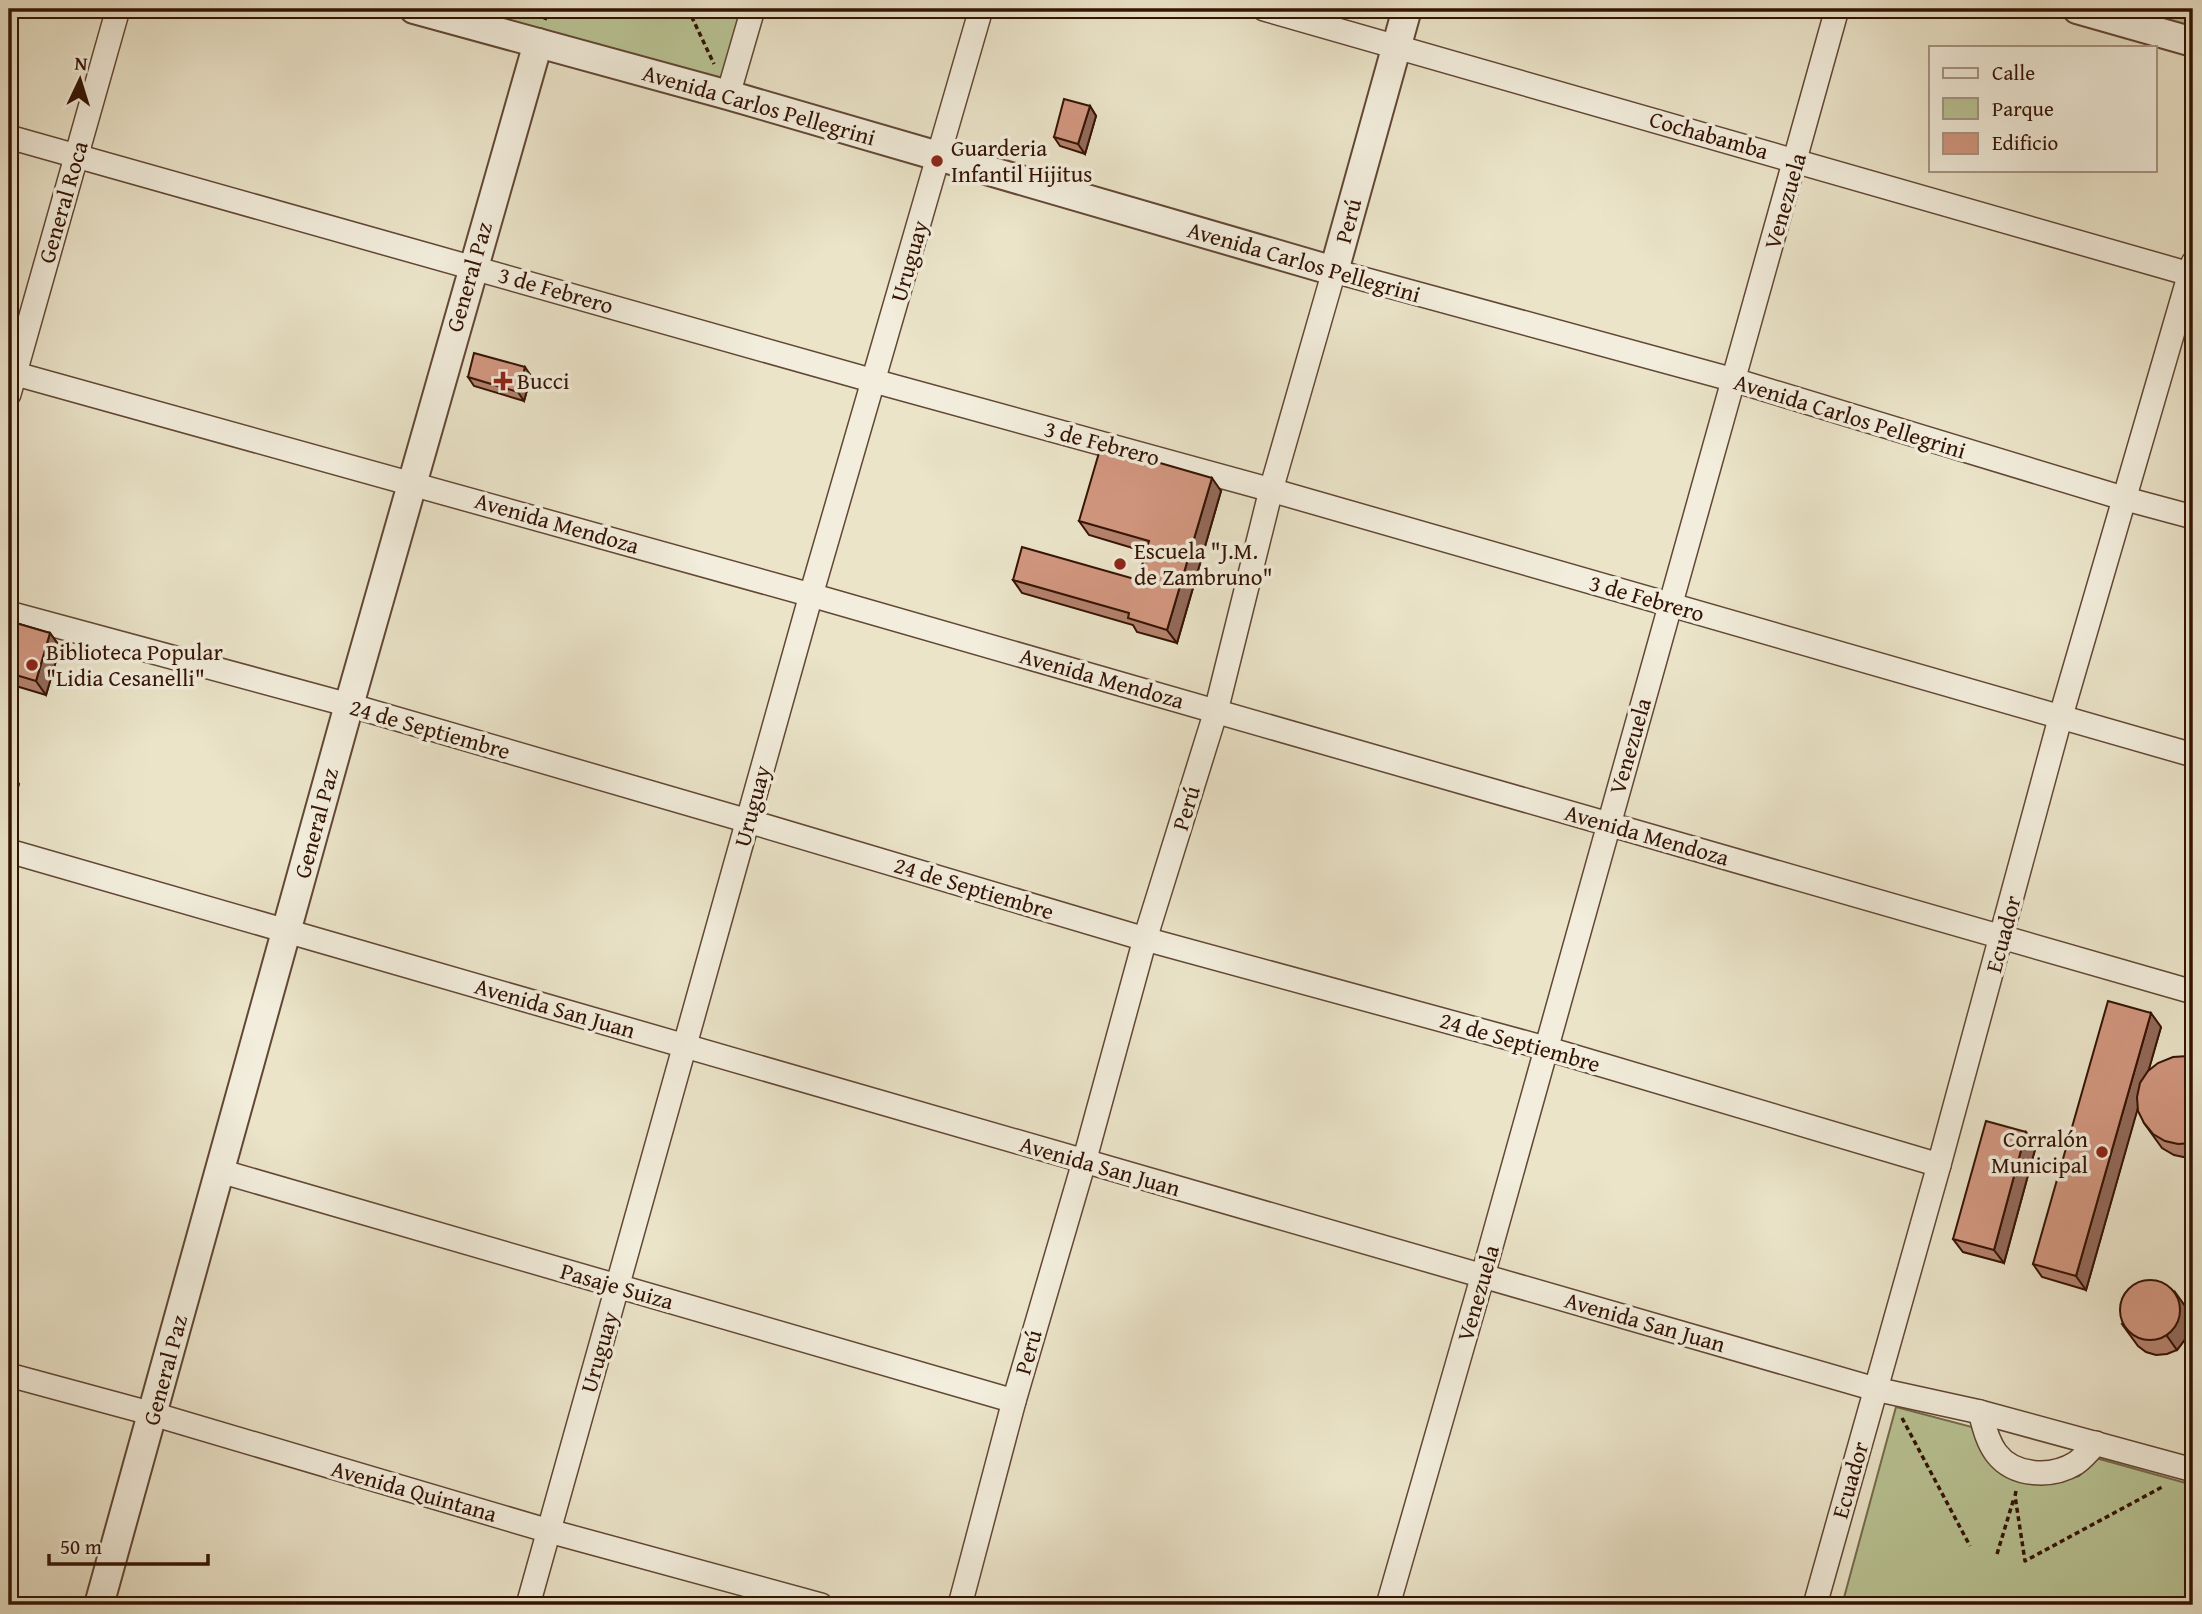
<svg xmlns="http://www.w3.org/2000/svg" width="2202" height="1614" font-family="'Gentium Book Plus',serif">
	<rect width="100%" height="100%" fill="#ebe4c9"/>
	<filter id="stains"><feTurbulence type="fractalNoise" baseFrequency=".00286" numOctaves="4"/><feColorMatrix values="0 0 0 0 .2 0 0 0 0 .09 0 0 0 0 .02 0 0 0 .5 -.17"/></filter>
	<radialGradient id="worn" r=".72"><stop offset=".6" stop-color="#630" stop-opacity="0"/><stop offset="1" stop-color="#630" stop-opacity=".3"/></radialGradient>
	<g fill="#b9c495" stroke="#766c4c" stroke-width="2">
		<path d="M 414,9 L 753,9 L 728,95 Z"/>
		<path d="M 2077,9 L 2193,9 L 2193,42 Z"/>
		<path d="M 1896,1407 L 1972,1427 L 1984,1456 L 2019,1482 L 2047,1484 L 2079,1476 L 2096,1458 L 2193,1485 L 2193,1605 L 1842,1605 Z"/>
	</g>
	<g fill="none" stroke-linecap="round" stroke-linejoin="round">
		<g stroke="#624734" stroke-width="26">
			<g id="minor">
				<path d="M 1264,9 L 2193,275"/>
				<path d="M 728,95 L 753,9"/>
				<path d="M 9,137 L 874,381 L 1271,490 L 2193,755"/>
				<path d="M 9,372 L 811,595 L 2193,992"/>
				<path d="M 9,394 L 118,9"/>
				<path d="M 9,613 L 349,705 L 748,821 L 1145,939 L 1545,1048 L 1939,1165"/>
				<path d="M 9,851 L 1875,1389 L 1980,1412 L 2193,1470"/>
				<path d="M 220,1171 L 1014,1401"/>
				<path d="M 9,1375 L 153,1414 L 549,1531 L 821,1605"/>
				<path d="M 1980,1412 C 1984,1426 1987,1441 1996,1453 C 2014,1477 2052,1478 2076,1463 C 2083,1458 2090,1450 2096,1443"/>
				<path d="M 528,1605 L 811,595 L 981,9"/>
				<path d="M 960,1605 L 1014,1401 L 1084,1162 L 1145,939 L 1216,711 L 1271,490 L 1334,271 L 1734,380 L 2126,499 L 2193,517"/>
				<path d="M 1388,1605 L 1483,1275 L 1837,9"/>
				<path d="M 1815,1605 L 1939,1165 L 2060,719 L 2193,263"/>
			</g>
		</g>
		<g stroke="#624734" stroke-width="32">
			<g id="tertiary">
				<path d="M 414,9 L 728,95 L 1334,271 L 1407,9"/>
				<path d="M 2077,9 L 2193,42"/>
				<path d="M 99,1605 L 349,705 L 538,43"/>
			</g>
		</g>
		<g stroke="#341303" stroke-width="3.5" stroke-dasharray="5 3.5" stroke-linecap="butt">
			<path d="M 688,9 L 714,64"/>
			<path d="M 545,20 L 548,9"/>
			<path d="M 1902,1418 L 1970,1546"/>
			<path d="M 2016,1491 L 2015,1496 L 2025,1561 L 2164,1486"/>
			<path d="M 1997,1554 L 2014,1498"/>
		</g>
		<use href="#minor" stroke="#f2eddc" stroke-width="23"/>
		<use href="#tertiary" stroke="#f2eddc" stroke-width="28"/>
	</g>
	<g fill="#b5826e" stroke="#341303" stroke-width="2">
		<path d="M 1090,106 L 1096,116 L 1085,154 L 1060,146 L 1054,137 Z"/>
		<path d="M 531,376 L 524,401 L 474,386 L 468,377 Z"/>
		<path d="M 1221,491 L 1177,643 L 1137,632 L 1133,625 L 1022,593 L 1013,580 L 1138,580 L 1146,552 L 1089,535 L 1079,521 Z"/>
		<path d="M 9,621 L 50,633 L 60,647 L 46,695 L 9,684 Z"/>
		<path d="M 2161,1027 L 2148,1071 L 2193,1058 L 2193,1158 L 2188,1158 L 2174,1155 L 2162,1148 L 2144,1123 L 2138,1106 L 2086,1290 L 2042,1277 L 2033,1264 Z"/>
		<path d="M 2036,1146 L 2004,1263 L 1963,1252 L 1953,1239 Z"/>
		<path d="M 2185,1306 L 2191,1324 L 2189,1334 L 2177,1350 L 2167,1354 L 2156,1355 L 2146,1352 L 2138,1346 L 2122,1324 Z"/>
	</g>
	<g fill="#936a5a" stroke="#341303" stroke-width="2">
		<path d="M 1090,106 L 1096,116 L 1085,154 L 1078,144 Z"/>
		<path d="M 525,367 L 531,376 L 524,401 L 518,392 Z"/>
		<path d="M 1212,478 L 1221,491 L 1177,643 L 1167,630 Z"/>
		<path d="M 50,633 L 60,647 L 46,695 L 36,681 Z"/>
		<path d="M 10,770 L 19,784 L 12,808 L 9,803 L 9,773 Z"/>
		<path d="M 2151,1013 L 2161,1027 L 2086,1290 L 2076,1276 Z"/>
		<path d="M 2026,1132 L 2036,1146 L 2004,1263 L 1994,1250 Z"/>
		<path d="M 2175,1292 L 2185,1306 L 2191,1324 L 2189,1334 L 2177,1350 L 2167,1336 Z"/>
	</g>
	<g fill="#d29780" stroke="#341303" stroke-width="2">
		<path d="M 1064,99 L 1090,106 L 1078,144 L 1054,137 Z"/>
		<path d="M 474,353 L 525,367 L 518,392 L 468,377 Z"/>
		<path d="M 1101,446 L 1212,478 L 1167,630 L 1128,618 L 1129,613 L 1013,580 L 1022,547 L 1138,580 L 1149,541 L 1079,521 Z"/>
		<path d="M 9,621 L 50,633 L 36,681 L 9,673 Z"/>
		<path d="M 2108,1001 L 2151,1013 L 2076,1276 L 2033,1264 Z"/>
		<path d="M 2188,1056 L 2193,1058 L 2193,1143 L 2178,1144 L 2165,1141 L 2153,1134 L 2144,1123 L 2138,1111 L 2137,1097 L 2140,1083 L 2148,1071 L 2158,1063 L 2173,1057 Z"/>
		<path d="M 1986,1121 L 2026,1132 L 1994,1250 L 1953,1239 Z"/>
		<circle cx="2150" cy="1310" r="30"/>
	</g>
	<g fill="#8f2418" stroke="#f2eddc" stroke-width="2.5">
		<circle cx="937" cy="161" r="7"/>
		<path d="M499.5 370.5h7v7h7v7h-7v7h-7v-7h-7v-7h7z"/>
		<circle cx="1120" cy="564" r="7"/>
		<circle cx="32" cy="665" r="7"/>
		<circle cx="2102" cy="1152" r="7"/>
	</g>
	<g text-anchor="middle" stroke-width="7" stroke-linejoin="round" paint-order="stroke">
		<g font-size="23" fill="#341303" stroke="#f2eddc">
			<text transform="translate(759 105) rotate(16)" y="8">Avenida Carlos Pellegrini</text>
			<text transform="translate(1709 135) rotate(16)" y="8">Cochabamba</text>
			<text transform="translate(1785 201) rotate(-74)" y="8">Venezuela</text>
			<text transform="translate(63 202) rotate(-74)" y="8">General Roca</text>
			<text transform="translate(1348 221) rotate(-75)" y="8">Perú</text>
			<text transform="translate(909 261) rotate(-74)" y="8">Uruguay</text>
			<text transform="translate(1304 262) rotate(16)" y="8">Avenida Carlos Pellegrini</text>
			<text transform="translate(469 277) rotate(-74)" y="8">General Paz</text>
			<text transform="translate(556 290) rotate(16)" y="8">3 de Febrero</text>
			<text transform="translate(1850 416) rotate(17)" y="8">Avenida Carlos Pellegrini</text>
			<text transform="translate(1102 443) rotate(15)" y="8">3 de Febrero</text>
			<text transform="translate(557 523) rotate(16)" y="8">Avenida Mendoza</text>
			<text transform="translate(1647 598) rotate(16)" y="8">3 de Febrero</text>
			<text transform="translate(1102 678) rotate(16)" y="8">Avenida Mendoza</text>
			<text transform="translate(430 729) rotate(16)" y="8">24 de Septiembre</text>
			<text transform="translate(1630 746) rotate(-74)" y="8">Venezuela</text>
			<text transform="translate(752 806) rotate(-75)" y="8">Uruguay</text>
			<text transform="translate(1186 808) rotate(-73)" y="8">Perú</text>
			<text transform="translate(316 823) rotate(-75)" y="8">General Paz</text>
			<text transform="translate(1647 835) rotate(16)" y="8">Avenida Mendoza</text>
			<text transform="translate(974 888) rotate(17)" y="8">24 de Septiembre</text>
			<text transform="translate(2003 934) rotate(-75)" y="8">Ecuador</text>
			<text transform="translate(555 1008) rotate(16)" y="8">Avenida San Juan</text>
			<text transform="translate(1520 1042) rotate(16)" y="8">24 de Septiembre</text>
			<text transform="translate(1100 1166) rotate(16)" y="8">Avenida San Juan</text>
			<text transform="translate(617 1286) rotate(16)" y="8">Pasaje Suiza</text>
			<text transform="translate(1478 1293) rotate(-74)" y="8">Venezuela</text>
			<text transform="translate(1645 1322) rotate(16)" y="8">Avenida San Juan</text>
			<text transform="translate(599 1352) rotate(-74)" y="8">Uruguay</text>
			<text transform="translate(1028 1352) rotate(-74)" y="8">Perú</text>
			<text transform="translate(165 1370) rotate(-75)" y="8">General Paz</text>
			<text transform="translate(1850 1480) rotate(-74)" y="8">Ecuador</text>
			<text transform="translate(414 1491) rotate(16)" y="8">Avenida Quintana</text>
		</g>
		<g font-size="23" fill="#341303" stroke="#f2eddc" text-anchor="start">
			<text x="951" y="156">Guarderia<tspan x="951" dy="26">Infantil Hijitus</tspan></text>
			<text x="517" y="389">Bucci</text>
			<text x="1134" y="559">Escuela "J.M.<tspan x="1134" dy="26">de Zambruno"</tspan></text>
			<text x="46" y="660">Biblioteca Popular<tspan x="46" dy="26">"Lidia Cesanelli"</tspan></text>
			<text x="2088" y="1147" text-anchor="end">Corralón<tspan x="2088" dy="26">Municipal</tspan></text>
		</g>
	</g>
	<rect width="2202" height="1614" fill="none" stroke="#ebe4c9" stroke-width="35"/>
	<rect x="10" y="10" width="2181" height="1593" fill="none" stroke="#341303" stroke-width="3.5"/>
	<rect x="18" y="18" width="2167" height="1579" fill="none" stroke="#341303" stroke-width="2"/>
	<rect x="1929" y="46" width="228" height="126" fill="#f2eddc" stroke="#a69685" stroke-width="2"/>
	<rect x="1943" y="68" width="35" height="10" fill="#f2eddc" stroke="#a69685" stroke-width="2"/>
	<text x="1992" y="80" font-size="21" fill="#341303">Calle</text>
	<rect x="1943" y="98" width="35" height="21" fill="#b9c495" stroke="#a69685" stroke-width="2"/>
	<text x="1992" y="116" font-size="21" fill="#341303">Parque</text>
	<rect x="1943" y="133" width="35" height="21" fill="#d29780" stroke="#a69685" stroke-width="2"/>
	<text x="1992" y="150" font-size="21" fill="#341303">Edificio</text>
	<g transform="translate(80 80) rotate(4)" stroke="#f2eddc" stroke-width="5" paint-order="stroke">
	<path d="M0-5L12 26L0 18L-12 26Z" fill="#341303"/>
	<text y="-10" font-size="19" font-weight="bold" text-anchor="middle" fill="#341303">N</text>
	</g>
	<path d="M49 1554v10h159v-10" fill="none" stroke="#341303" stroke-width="3.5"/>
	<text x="60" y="1554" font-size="21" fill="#341303" stroke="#f2eddc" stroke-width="5" paint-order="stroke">50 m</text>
	<rect width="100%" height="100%" filter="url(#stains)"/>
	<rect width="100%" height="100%" fill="url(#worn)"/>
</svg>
